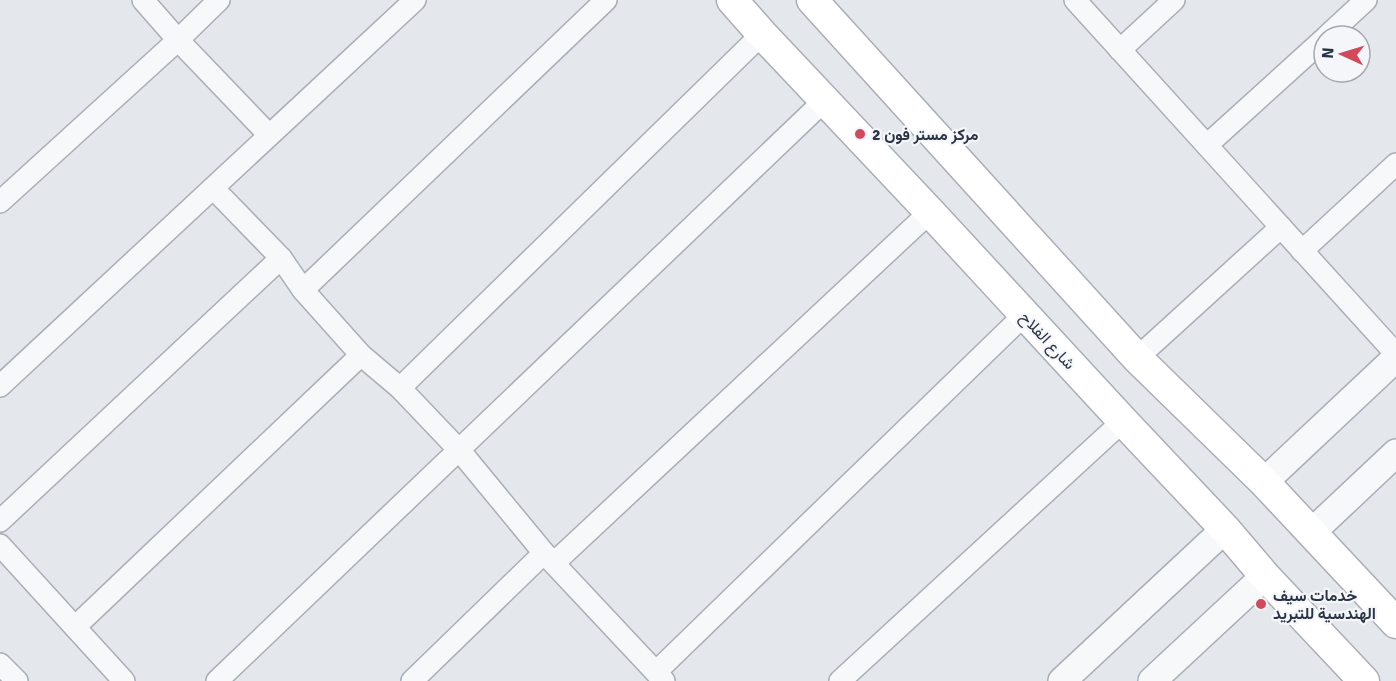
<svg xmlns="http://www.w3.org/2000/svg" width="1396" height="681" font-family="Signika,Vazirmatn,sans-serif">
	<rect width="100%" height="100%" fill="#e4e7ec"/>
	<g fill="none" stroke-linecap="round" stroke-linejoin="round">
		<g stroke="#a9aeb7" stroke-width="24">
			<g id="minor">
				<path d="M 143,0 L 178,40 L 269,135"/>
				<path d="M 1075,0 L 1396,354"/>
				<path d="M 1327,36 L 1366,0"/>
				<path d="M 1120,50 L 1174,0"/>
				<path d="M 1207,145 L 1324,39"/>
				<path d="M 213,188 L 281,258 L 303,290 L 361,355 L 400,388 L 460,451 L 544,553 L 664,681"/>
				<path d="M 0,202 L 178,40 L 219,0"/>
				<path d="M 1302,251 L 1396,164"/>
				<path d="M 303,290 L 606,0"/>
				<path d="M 1137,358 L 1281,227"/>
				<path d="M 0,386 L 415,0"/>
				<path d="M 400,388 L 762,34"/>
				<path d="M 0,521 L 281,258"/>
				<path d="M 0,545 L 124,681"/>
				<path d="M 554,563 L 930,212"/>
				<path d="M 75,627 L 361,355"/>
				<path d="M 0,664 L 17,681"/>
				<path d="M 656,672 L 1024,315"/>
				<path d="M 217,681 L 825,100"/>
				<path d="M 412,681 L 544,553"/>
				<path d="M 840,681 L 1123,421"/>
			</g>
		</g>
		<g stroke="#a9aeb7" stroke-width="30">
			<g id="tertiary">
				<path d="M 1264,482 L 1396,358"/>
				<path d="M 1311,533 L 1396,453"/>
				<path d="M 1062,681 L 1225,529"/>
				<path d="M 1152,681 L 1265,576"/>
			</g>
		</g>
		<g stroke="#a9aeb7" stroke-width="33">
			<g id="secondary">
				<path d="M 732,0 L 762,34 L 930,212 L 1123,421 L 1225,529 L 1265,576 L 1364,681"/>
				<path d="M 812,0 L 1137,358 L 1264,482 L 1396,623"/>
			</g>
		</g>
		<use href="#minor" stroke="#f7f8fa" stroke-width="21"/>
		<use href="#tertiary" stroke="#f7f8fa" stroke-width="27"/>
		<use href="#secondary" stroke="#fff" stroke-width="30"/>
	</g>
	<g fill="#d1495b" stroke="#f4f6f9" stroke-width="2">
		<circle cx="860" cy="134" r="6"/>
		<circle cx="1261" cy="604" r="6"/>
	</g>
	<g text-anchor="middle" stroke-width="4.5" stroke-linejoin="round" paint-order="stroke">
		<g font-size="16" font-weight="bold" fill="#2b3445" stroke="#f4f6f9" text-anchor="start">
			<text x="872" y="140">مركز مستر فون 2</text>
			<text x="1273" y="601">خدمات سيف<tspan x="1273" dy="18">الهندسية للتبريد</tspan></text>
		</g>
		<g font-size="16" fill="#2b3445" stroke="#f4f6f9">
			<text transform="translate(1048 340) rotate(47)" y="6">شارع الفلاح</text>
		</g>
	</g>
	<g transform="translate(1342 54) rotate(274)"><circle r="28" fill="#f4f6f9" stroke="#a4a8b1" stroke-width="1.5"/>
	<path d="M0-4.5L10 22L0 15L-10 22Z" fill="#d1495b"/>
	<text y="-9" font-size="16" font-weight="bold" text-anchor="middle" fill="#2b3445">N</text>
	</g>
</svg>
